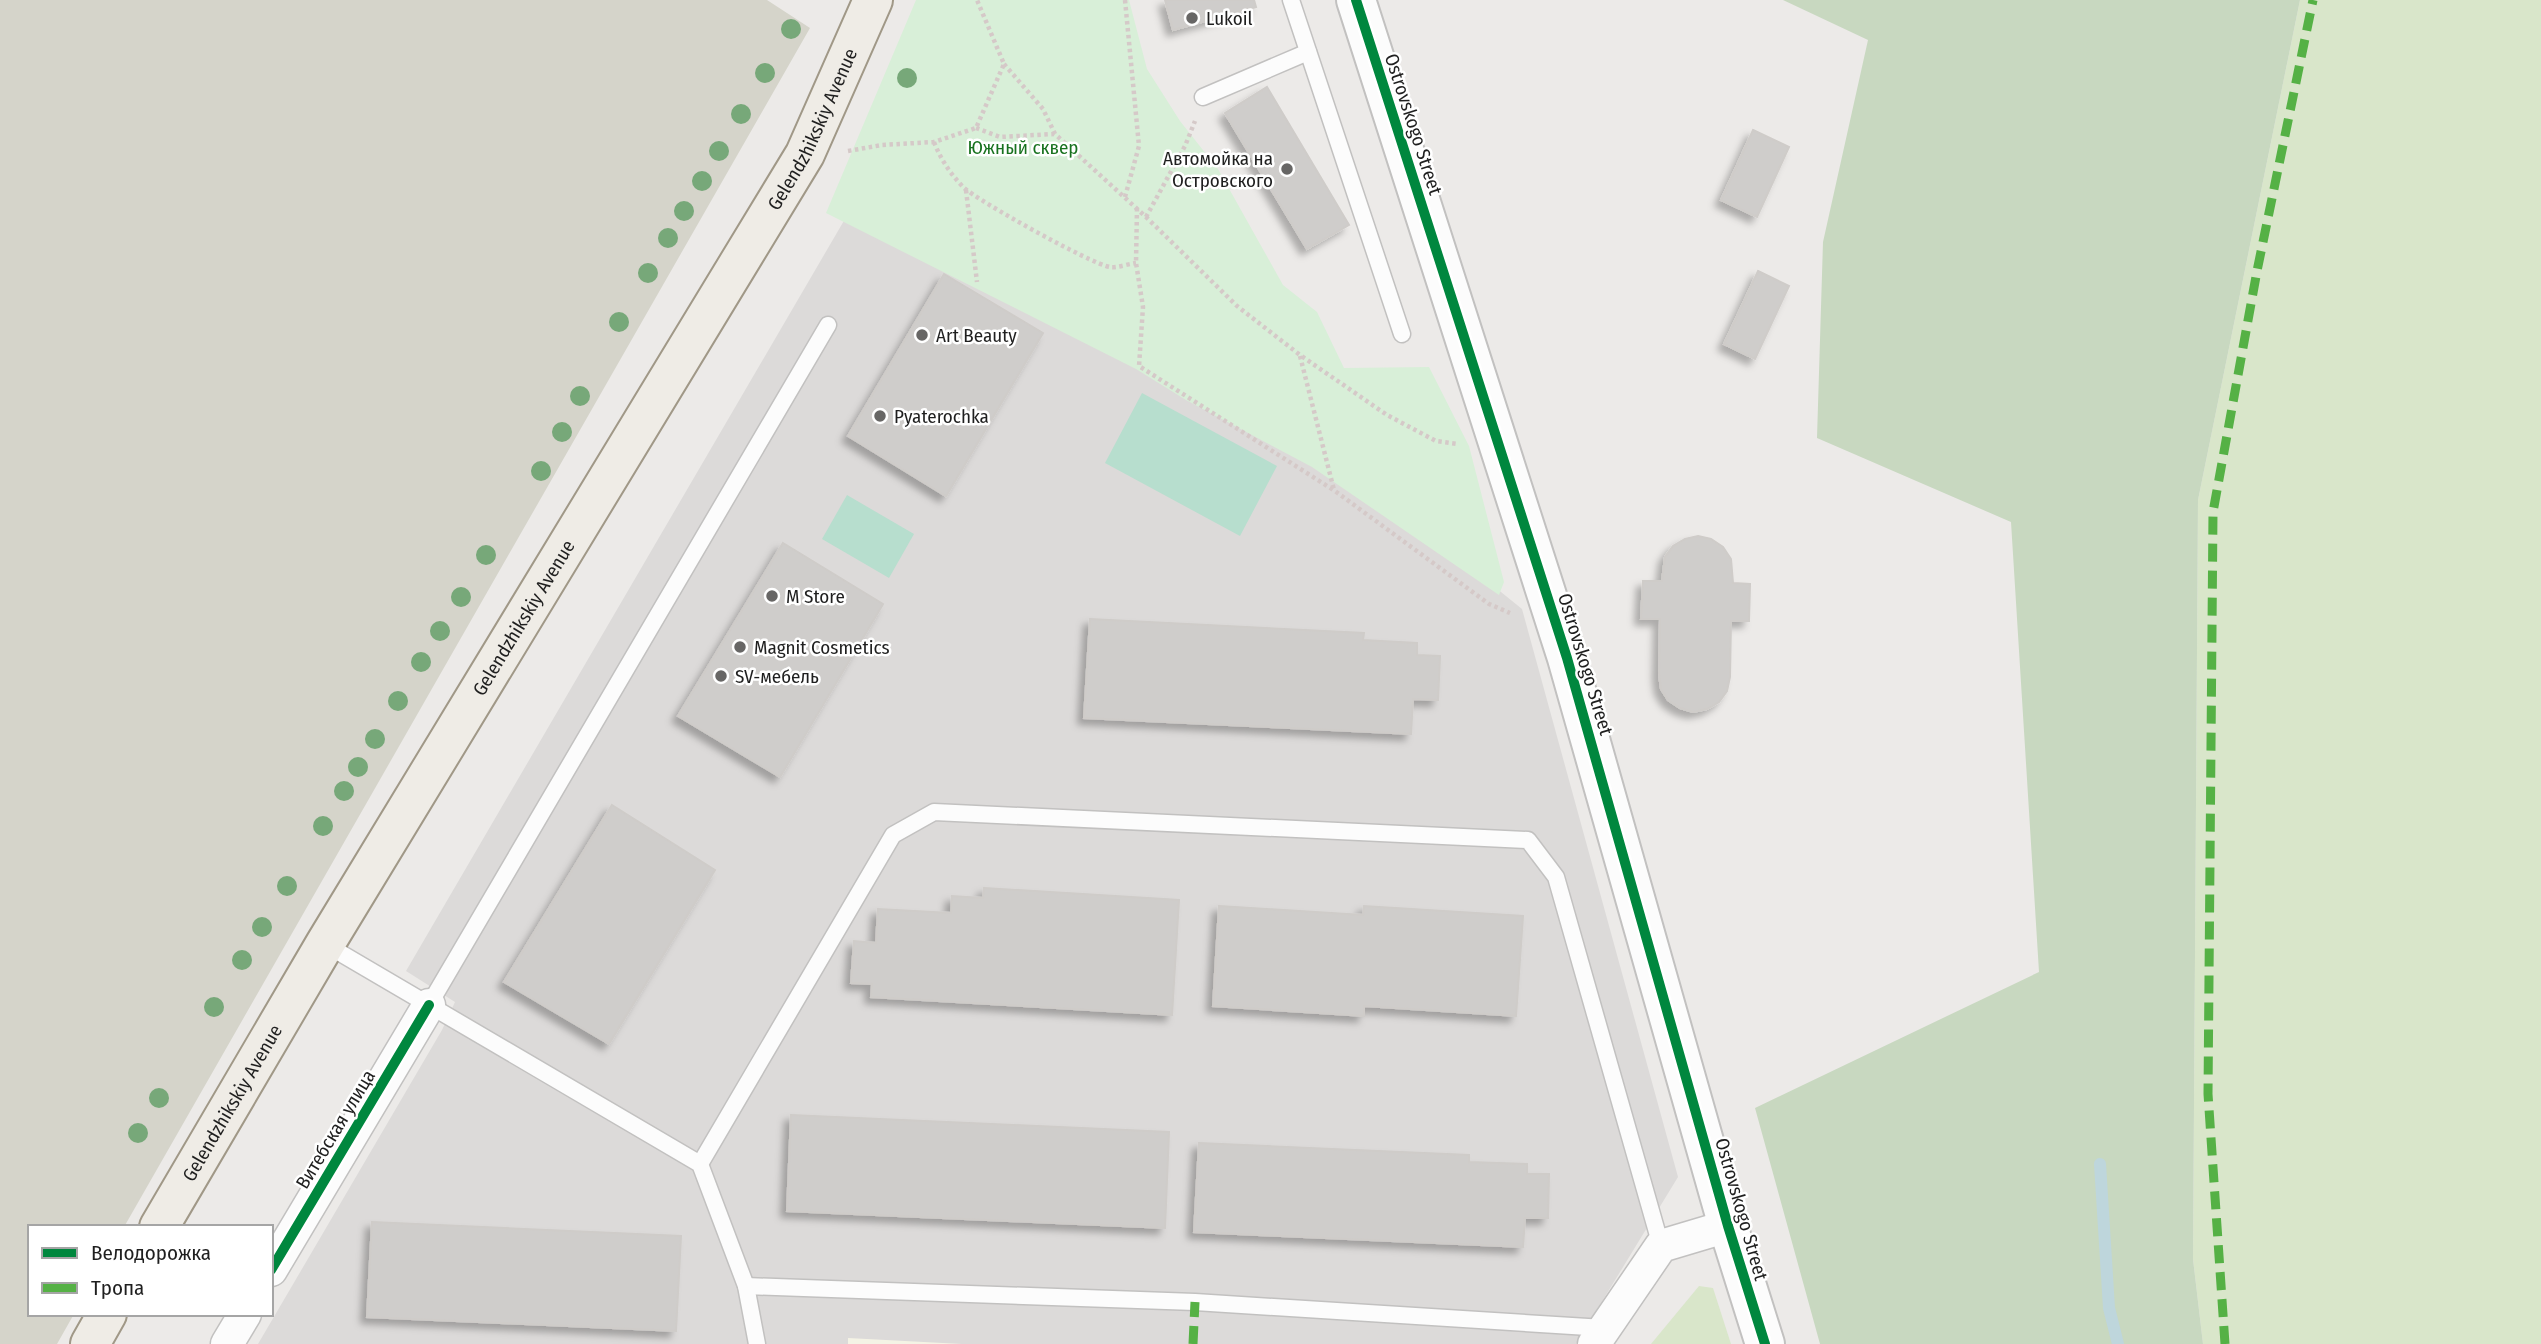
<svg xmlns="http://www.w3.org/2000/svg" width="2541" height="1344" font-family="'Fira Sans Condensed',sans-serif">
	<defs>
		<filter id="shadow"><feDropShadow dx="-6" dy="6" stdDeviation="3.5" flood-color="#0004"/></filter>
	</defs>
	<rect width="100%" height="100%" fill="#eceae8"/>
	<path fill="#dcdad9" d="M 866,183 L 1166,321 L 1522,609 L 1678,1177 L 1576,1344 L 258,1344 L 442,1030 L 455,1002 L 406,971 Z"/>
	<path fill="#f4f3e5" d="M 848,1338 L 962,1344 L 848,1344 Z"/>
	<path fill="#d5d4ca" d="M 0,0 L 767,0 L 810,28 L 124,1227 L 30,1227 L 30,1314 L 74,1314 L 57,1344 L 0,1344 Z"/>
	<g fill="#d9e6ca">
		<path d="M 2300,0 L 2541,0 L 2541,1344 L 2203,1344 L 2193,1259 L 2198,500 Z"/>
		<path d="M 1699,1286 L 1713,1288 L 1731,1344 L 1651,1344 Z"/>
	</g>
	<path fill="#c8d8c0" d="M 1783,0 L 2300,0 L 2198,500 L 2193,1259 L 2203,1344 L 1820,1344 L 1755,1108 L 2039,972 L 2011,522 L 1817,438 L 1823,242 L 1868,40 Z"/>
	<path fill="#d8efd8" d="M 916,0 L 1129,0 L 1147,69 L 1180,121 L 1218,169 L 1283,285 L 1317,312 L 1344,368 L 1429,367 L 1469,446 L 1504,582 L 1499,595 L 1312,467 L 1186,400 L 1136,369 L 826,213 Z"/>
	<g fill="#b7dece">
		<path d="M 1142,393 L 1277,466 L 1240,536 L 1105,463 Z"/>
		<path d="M 847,495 L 914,534 L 889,578 L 822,539 Z"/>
	</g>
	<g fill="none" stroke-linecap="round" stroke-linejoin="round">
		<path stroke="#bed6dc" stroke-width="12" d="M 2100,1164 L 2109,1308 L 2118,1344"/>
	</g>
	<g fill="#cfcdcb" stroke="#cfccc9" stroke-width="2" filter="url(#shadow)">
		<path d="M 1165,0 L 1254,0 L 1256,7 L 1173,30 Z"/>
		<path d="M 1267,87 L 1349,225 L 1307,249 L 1225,113 Z"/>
		<path d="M 1753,130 L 1789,147 L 1757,217 L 1721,200 Z"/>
		<path d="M 1758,271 L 1789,286 L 1755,359 L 1724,344 Z"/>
		<path d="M 944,274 L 1043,333 L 946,496 L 848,436 Z"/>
		<path d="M 1698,536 L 1711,539 L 1723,547 L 1731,559 L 1733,583 L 1750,584 L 1749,621 L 1731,621 L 1730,677 L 1727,691 L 1719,702 L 1707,709 L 1693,712 L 1680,708 L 1668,700 L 1661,689 L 1659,675 L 1660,619 L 1641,619 L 1643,581 L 1662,581 L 1665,557 L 1673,546 L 1685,539 Z"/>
		<path d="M 783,543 L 883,604 L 780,777 L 678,716 Z"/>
		<path d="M 1090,619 L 1364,633 L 1363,640 L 1417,643 L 1417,655 L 1440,656 L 1438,700 L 1413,699 L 1411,734 L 1084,718 Z"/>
		<path d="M 612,805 L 715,870 L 609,1044 L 504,982 Z"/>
		<path d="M 984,888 L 1179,900 L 1172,1015 L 871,997 L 872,984 L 851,983 L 854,941 L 876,943 L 878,909 L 951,913 L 952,896 L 983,898 Z"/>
		<path d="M 1219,906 L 1363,915 L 1364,906 L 1523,916 L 1516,1016 L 1364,1006 L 1364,1016 L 1213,1006 Z"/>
		<path d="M 791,1115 L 1169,1132 L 1165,1228 L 787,1211 Z"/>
		<path d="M 1199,1143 L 1469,1155 L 1469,1162 L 1527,1164 L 1527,1174 L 1549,1174 L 1548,1218 L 1525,1218 L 1523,1247 L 1194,1232 Z"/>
		<path d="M 372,1222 L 681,1236 L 676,1331 L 367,1317 Z"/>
	</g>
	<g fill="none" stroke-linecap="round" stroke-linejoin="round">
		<g stroke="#c2c1c0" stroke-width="19">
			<g id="service">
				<path d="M 1291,0 L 1402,334"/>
				<path d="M 1203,97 L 1308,52"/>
				<path d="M 325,944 L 700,1164 L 746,1286 L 757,1344"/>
				<path d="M 429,1005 L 828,325"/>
				<path d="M 700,1164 L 893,835 L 934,812 L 1528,840 L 1556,877 L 1661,1246"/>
				<path d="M 746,1286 L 1195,1302 L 1604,1328"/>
			</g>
		</g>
		<g stroke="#c2c1c0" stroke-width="35">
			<g id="minor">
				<path d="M 271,1270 L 429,1005"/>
				<path d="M 227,1344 L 245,1314"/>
				<path d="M 1594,1344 L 1661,1246 L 1728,1226"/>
			</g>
		</g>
		<g stroke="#c2c1c0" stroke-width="42">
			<path id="tertiary" d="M 1356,0 L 1567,658 L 1728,1226 L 1765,1344"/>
		</g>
		<g stroke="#a09887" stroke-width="42">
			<g id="primary">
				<path id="s1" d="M 159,1227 L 325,944 L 805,154 L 873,0"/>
				<path d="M 90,1344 L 107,1314"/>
			</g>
		</g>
		<g stroke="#d5c9c8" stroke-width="4.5" stroke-dasharray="3.5 3.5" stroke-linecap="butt">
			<path d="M 1004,64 L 1043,109 L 1055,134 L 1146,217 L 1237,306 L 1300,355 L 1387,415 L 1436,441 L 1458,444"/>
			<path d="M 976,128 L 1000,137 L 1054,134"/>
			<path d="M 934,142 C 941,160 950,173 963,187 C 978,201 1091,264 1110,267 C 1117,268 1128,264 1136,263"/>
			<path d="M 848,151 L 882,145 L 934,142 L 976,128 L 1004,64 L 977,0"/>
			<path d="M 966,190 L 977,282"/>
			<path d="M 1125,197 L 1139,146 L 1125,0"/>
			<path d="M 1137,208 L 1136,263 L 1143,307 L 1139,366 L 1335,491 L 1489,604 L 1510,613"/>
			<path d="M 1146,217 L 1185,146 L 1195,121"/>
			<path d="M 1300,356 L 1334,490"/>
		</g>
		<use href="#service" stroke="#fcfcfc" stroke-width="16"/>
		<use href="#minor" stroke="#fcfcfc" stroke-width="32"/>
		<use href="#tertiary" stroke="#fcfcfc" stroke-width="38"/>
		<use href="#primary" stroke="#efece6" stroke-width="38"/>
		<g stroke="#55b145" stroke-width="9" stroke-dasharray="18 9" stroke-linecap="butt">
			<path d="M 1193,1344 L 1195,1302"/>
			<path d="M 2225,1344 L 2208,1094 L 2213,512 L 2257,271 L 2313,0"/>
		</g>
		<g stroke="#fff" stroke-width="15">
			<g id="cycleway">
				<path d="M 1356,0 L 1567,658 L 1728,1226 L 1765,1344"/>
				<path d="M 271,1270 L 429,1005"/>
			</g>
		</g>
		<use href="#cycleway" stroke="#00873e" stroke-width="10"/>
	</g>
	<g fill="#77a879">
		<circle cx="791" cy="29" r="10"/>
		<circle cx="765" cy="73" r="10"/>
		<circle cx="907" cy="78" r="10"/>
		<circle cx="741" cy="114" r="10"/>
		<circle cx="719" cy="151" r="10"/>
		<circle cx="702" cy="181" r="10"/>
		<circle cx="684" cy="211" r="10"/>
		<circle cx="668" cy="238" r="10"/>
		<circle cx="648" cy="273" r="10"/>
		<circle cx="619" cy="322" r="10"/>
		<circle cx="580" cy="396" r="10"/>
		<circle cx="562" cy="432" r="10"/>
		<circle cx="541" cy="471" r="10"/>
		<circle cx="486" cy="555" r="10"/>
		<circle cx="461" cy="597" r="10"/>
		<circle cx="440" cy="631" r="10"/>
		<circle cx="421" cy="662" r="10"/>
		<circle cx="398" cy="701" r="10"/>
		<circle cx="375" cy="739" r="10"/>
		<circle cx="358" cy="767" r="10"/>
		<circle cx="344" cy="791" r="10"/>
		<circle cx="323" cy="826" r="10"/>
		<circle cx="287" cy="886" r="10"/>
		<circle cx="262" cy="927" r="10"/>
		<circle cx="242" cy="960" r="10"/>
		<circle cx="214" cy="1007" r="10"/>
		<circle cx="159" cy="1098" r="10"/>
		<circle cx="138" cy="1133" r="10"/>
	</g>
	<g fill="#676665" stroke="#fff" stroke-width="2.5">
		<circle cx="1192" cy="18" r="7"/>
		<circle cx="1287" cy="169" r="7"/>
		<circle cx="922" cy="335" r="7"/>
		<circle cx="880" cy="416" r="7"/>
		<circle cx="772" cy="596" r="7"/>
		<circle cx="740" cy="647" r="7"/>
		<circle cx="721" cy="676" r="7"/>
	</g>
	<g text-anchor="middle" stroke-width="5" stroke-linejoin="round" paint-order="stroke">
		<g font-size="19" fill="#1f1f1f" stroke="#fff" text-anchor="start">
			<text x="1206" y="25">Lukoil</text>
			<text x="1273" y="165" text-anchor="end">Автомойка на<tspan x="1273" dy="22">Островского</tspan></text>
			<text x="936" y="342">Art Beauty</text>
			<text x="894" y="423">Pyaterochka</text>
			<text x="786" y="603">M Store</text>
			<text x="754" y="654">Magnit Cosmetics</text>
			<text x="735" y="683">SV-мебель</text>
		</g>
		<g font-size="19" fill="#1f1f1f" stroke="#fff">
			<text transform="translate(1414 124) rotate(72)" y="7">Ostrovskogo Street</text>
			<text dy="7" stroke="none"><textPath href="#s1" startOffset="1278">Gelendzhikskiy Avenue</textPath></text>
			<text dy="7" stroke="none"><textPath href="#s1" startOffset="710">Gelendzhikskiy Avenue</textPath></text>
			<text transform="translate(1586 664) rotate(73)" y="7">Ostrovskogo Street</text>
			<text dy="7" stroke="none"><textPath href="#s1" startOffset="144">Gelendzhikskiy Avenue</textPath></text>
			<text transform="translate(335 1129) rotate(-59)" y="7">Витебская улица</text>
			<text transform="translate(1742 1209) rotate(74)" y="7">Ostrovskogo Street</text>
		</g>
		<g font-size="19" fill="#18721f" stroke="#fff">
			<text x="1023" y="154">Южный сквер</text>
		</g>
	</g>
	<rect x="28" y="1225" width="245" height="91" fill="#ffffff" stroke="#a5a5a5" stroke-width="2"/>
	<rect x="42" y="1248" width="35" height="10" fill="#00873e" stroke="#a5a5a5" stroke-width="2"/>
	<text x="91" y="1260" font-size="21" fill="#1f1f1f">Велодорожка</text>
	<rect x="42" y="1283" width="35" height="10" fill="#55b145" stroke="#a5a5a5" stroke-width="2"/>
	<text x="91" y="1295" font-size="21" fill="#1f1f1f">Тропа</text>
</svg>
